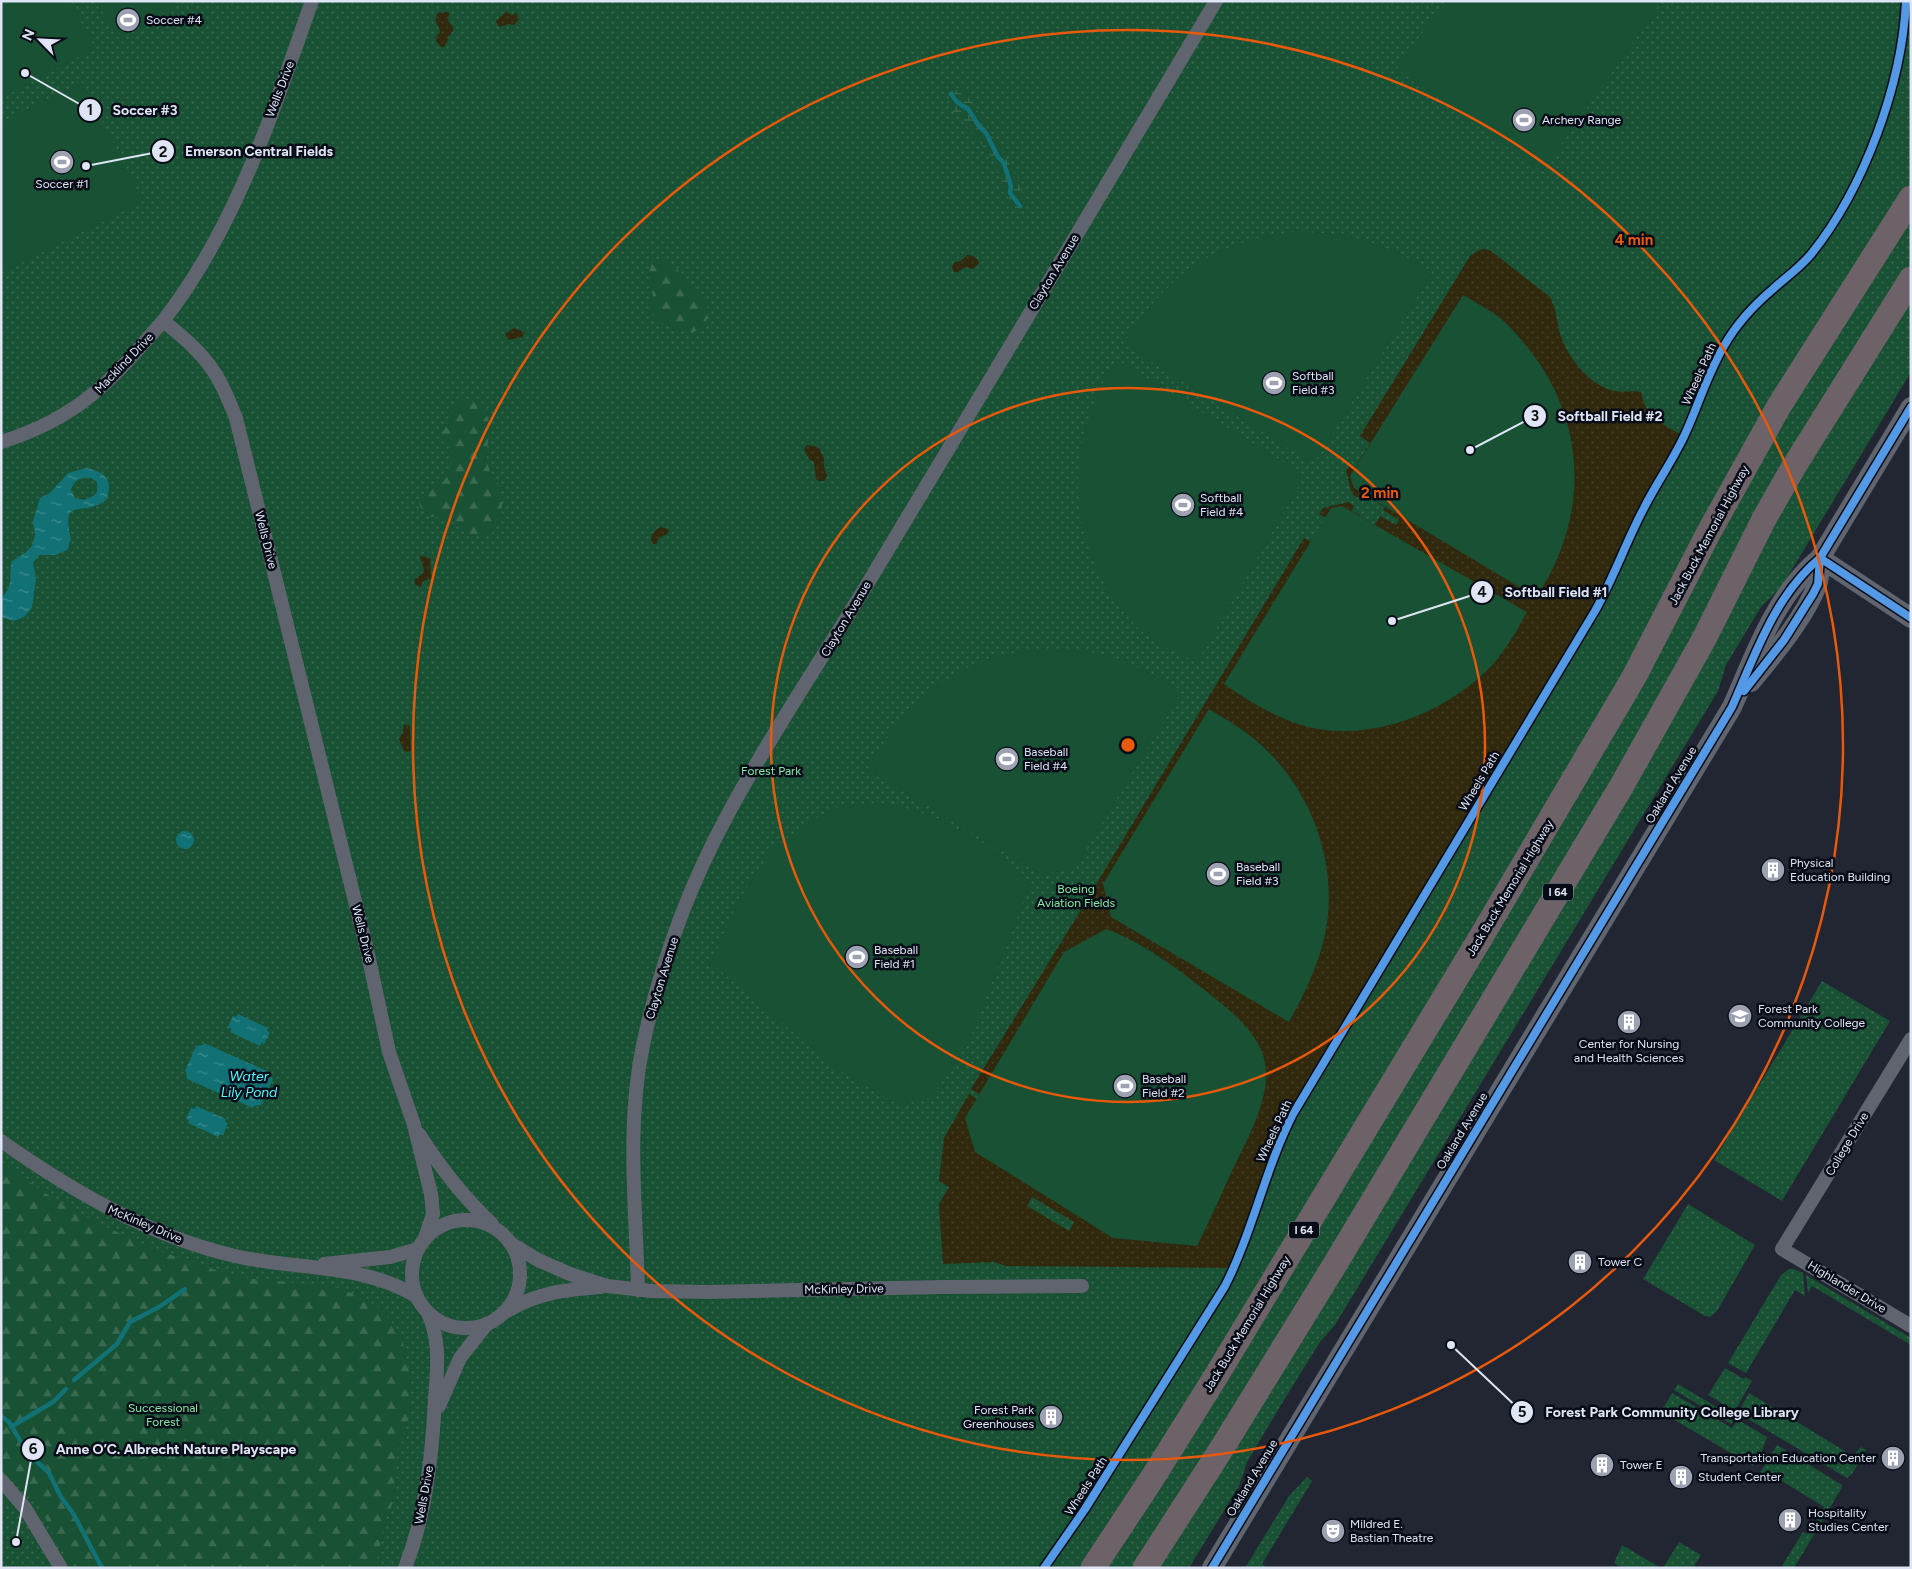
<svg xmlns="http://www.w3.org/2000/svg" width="1912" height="1569" font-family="Figtree,sans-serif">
	<defs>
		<pattern id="green-dots" width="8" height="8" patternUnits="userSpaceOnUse" patternTransform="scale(1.25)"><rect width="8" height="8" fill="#185133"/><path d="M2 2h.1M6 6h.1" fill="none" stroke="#396a51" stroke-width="1.8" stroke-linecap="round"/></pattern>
		<pattern id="forest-firs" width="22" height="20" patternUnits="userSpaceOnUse" patternTransform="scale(1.25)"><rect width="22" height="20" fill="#185133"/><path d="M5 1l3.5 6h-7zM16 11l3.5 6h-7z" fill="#396a51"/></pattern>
		<pattern id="wetland-marsh" width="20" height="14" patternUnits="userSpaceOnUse" patternTransform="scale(1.25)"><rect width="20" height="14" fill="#185133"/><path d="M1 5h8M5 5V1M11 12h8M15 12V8" fill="none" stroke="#396a51"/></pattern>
		<pattern id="sand-dots" width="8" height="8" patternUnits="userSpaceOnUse" patternTransform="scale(1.25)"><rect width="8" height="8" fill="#30290e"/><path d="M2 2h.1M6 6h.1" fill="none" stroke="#443e26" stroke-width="1.8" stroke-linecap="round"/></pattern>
		<pattern id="water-ripples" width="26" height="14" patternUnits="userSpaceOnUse" patternTransform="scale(1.25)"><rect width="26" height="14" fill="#117174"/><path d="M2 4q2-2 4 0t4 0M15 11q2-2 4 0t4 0" fill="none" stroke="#3f8c8f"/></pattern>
	</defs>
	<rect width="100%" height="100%" fill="#212632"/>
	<g fill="url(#green-dots)">
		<path d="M 1,1 L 1911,1 L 1911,372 L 1782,586 L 1761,607 L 1726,665 L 1718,691 L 1335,1325 L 1320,1342 L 1284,1400 L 1247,1462 L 1239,1486 L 1189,1568 L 1,1568 Z"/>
		<path d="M 1822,981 L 1890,1021 L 1782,1201 L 1714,1160 Z"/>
		<path d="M 1688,1204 L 1755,1245 L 1717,1311 L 1710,1317 L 1705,1316 L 1643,1279 Z"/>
		<path d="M 1789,1269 L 1794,1269 L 1803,1273 L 1805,1296 L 1795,1290 L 1746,1373 L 1728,1363 L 1781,1275 Z"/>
		<path d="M 1806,1275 L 1911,1338 L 1911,1345 L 1812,1286 L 1808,1293 Z"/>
		<path d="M 1725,1368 L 1744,1379 L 1745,1377 L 1752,1381 L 1737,1407 L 1732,1409 L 1708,1395 Z"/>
		<path d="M 1678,1384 L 1735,1418 L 1731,1424 L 1674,1390 Z"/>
		<path d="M 1672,1393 L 1732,1428 L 1738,1420 L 1767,1437 L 1760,1456 L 1753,1466 L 1661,1412 Z"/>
		<path d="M 1749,1393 L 1853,1456 L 1861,1447 L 1866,1450 L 1852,1474 L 1847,1478 L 1740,1414 L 1740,1409 Z"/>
		<path d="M 1777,1445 L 1842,1485 L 1841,1489 L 1794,1568 L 1785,1568 L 1782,1566 L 1803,1532 L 1808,1534 L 1824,1507 L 1769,1473 L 1758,1476 Z"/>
		<path d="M 1307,1477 L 1312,1481 L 1262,1564 L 1267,1568 L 1245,1568 L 1289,1496 Z"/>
		<path d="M 1679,1542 L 1701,1555 L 1693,1568 L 1663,1568 Z"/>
		<path d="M 1622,1545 L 1661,1568 L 1622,1568 L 1614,1563 Z"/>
	</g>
	<g fill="url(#forest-firs)">
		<path d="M 662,260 C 686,271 678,277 694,291 C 697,295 703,298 705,302 C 712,313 706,329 693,332 C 682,334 658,323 652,314 C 648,307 653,299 653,292 C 652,281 647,273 652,262 Z"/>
		<path d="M 458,398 C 475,398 485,411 491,426 C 488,437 485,458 489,469 C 490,472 494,475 496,479 C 507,498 502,517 491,535 L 474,535 L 464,531 L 458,525 L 447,519 L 427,516 L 421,508 L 419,503 L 431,489 L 443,482 L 452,466 L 452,453 L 443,434 L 443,424 L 450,416 Z"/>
		<path d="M 1,1162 L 48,1195 L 97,1223 L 162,1252 L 222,1272 L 254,1279 L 332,1286 L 364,1298 L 382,1310 L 394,1325 L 405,1348 L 409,1372 L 411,1396 L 408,1420 L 398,1448 L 394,1479 L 395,1496 L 385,1523 L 375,1568 L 72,1568 L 38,1505 L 1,1462 Z"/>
	</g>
	<path fill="url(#wetland-marsh)" d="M 957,90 L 963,91 L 968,96 L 1018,178 C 1022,189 1025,198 1022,209 L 1018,211 C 1005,198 1002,179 994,162 C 992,158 988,154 985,149 C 973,133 961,119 946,104 L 948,99 Z"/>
	<g fill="url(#sand-dots)" fill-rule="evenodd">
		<path d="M 447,12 L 449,13 L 448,21 L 453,27 L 453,31 L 448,37 L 448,40 L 444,47 L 441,47 L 436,41 L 436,37 L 440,32 C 439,24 432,21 438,13 Z"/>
		<path d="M 506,12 L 512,15 L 517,13 L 519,19 L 514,25 L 509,24 L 499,27 L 496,21 Z"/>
		<path d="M 1485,249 L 1491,251 L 1550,297 C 1556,309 1557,322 1560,334 C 1568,358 1589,385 1614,391 C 1623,393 1632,390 1641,392 L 1644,403 L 1652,418 L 1681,435 L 1631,525 L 1614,565 L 1590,614 L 1288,1114 L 1270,1154 L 1230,1268 L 1006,1266 L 994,1262 L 943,1264 L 939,1204 L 949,1187 L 939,1181 L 944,1138 L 969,1094 L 977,1099 L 979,1094 L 971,1089 L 1079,913 L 1304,538 L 1311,542 L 1326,518 L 1319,514 L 1323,508 L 1348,502 L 1354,506 L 1352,511 L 1375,525 L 1380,516 L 1396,525 L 1399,520 L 1383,510 L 1385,507 L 1362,493 L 1358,498 L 1352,494 L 1346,471 L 1349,465 L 1355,468 L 1370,443 L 1360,436 L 1470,256 L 1479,250 ZM 1032,1197 L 1074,1222 L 1069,1231 L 1027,1206 Z"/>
		<path d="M 967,255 C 972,255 978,258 979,263 L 973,269 L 965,267 L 958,272 L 954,272 L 952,267 L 955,262 L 961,261 Z"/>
		<path d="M 514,328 L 524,332 L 523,337 L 508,340 L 505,334 Z"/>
		<path d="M 807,445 L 818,447 L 824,458 L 824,467 L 827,476 L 824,481 L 819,481 L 816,479 L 814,462 L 809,459 L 804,449 Z"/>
		<path d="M 660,527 L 668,529 L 669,531 L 667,534 L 659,538 L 656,544 L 653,544 L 651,541 L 652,534 Z"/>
		<path d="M 422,556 L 430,558 L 431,578 L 424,581 L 420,587 L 415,584 L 415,579 L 422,574 L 424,570 L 420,557 Z"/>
		<path d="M 404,724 L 410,726 L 411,751 L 407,752 L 404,751 L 399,739 L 403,732 Z"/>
	</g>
	<g fill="#185133">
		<path d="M 1,1 L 70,1 L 95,48 L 1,98 Z"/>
		<path d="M 97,1 L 185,1 L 116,38 Z"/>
		<path d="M 1445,1 L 1662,1 L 1542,171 L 1397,69 Z"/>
		<path d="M 82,82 L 143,201 L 1,273 L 1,123 Z"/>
		<path d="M 1294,232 C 1348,232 1387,243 1432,273 L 1318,457 L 1307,460 L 1123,344 C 1168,275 1211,242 1294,232 Z"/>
		<path d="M 1463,295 C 1475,302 1488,309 1499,317 C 1511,327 1522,340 1532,353 C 1588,427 1588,521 1536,597 L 1354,488 L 1350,476 Z"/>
		<path d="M 1116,359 L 1299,472 L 1301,482 L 1197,662 C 1179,654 1160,646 1144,633 C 1125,617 1109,594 1099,572 C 1064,498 1075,428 1116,359 Z"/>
		<path d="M 1342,506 L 1527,612 C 1517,630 1507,648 1494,663 C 1449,713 1367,745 1301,725 C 1273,716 1248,701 1224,684 L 1331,508 Z"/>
		<path d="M 1041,649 C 1101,648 1131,661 1182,691 L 1075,868 L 1042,875 L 867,770 C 908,697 957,657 1041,649 Z"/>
		<path d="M 1209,709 C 1224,718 1239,727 1253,738 C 1310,784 1340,863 1325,935 C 1318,966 1304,995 1289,1022 L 1111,917 L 1103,884 Z"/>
		<path d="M 885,803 L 930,815 L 982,842 L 1031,882 L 970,1039 L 932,1097 L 899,1105 L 838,1070 L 710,962 L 716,953 L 737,903 L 769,854 L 804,824 L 842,805 Z"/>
		<path d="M 1106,929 C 1142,942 1175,967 1206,991 C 1226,1007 1252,1027 1262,1052 C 1277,1090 1247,1139 1231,1173 C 1220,1197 1209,1222 1197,1246 L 1113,1238 L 975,1152 L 965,1118 L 1064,952 Z"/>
	</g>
	<g fill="url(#water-ripples)" fill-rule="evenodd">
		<path d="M 86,468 C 106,472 114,480 106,500 C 83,518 60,495 71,539 L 67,550 L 55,555 L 39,555 L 33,563 L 36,578 L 32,608 L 24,617 L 14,621 L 1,617 L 1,597 C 15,588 8,573 12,561 L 25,553 L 32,546 L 35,535 L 33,521 L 40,498 L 50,493 L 68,473 ZM 91,478 L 97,482 L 97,492 L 93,496 L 84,500 L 75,498 L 71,490 C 74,480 81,477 91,478 Z"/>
		<circle cx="185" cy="840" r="9"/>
		<path d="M 238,1014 L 268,1028 L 267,1031 L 270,1032 L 264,1044 L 261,1043 L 260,1046 L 230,1032 L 232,1029 L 228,1027 L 233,1016 L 236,1017 Z"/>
		<path d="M 204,1043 L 269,1072 L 269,1074 L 273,1079 L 261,1105 L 254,1106 L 253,1108 L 187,1079 L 186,1072 L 185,1071 L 196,1046 L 203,1045 Z"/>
		<path d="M 196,1106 L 226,1119 L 225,1122 L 228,1123 L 223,1135 L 220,1134 L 218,1137 L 188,1123 L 189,1120 L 186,1119 L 191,1108 L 195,1109 Z"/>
	</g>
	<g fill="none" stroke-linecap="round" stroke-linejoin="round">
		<g stroke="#117174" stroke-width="4.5">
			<path d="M 951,94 L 957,102 L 968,109 L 979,126 L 986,133 L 998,157 L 1004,163 L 1011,186 L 1010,193 L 1020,206"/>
			<path d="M 74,1380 L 117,1344 L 130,1322 L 159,1307 L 185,1289"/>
			<path d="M 1,1416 L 9,1422 L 27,1452 L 49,1473 L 61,1497 L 73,1513 L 102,1568"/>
			<path d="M 11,1427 L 53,1402 L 66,1389"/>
		</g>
		<g stroke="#60646e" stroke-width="14">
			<path d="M 312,1 C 273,111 236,228 163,321 C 185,338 207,357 220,382 C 226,393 231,406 236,418 L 367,950 L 389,1052 L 414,1125 L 431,1194 L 433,1214 L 425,1238"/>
			<path d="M 1,442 C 79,418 112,380 163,321"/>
			<path d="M 1911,1039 L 1782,1249 L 1911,1326"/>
			<path d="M 419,1134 C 440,1167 463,1197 492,1224"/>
			<path d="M 1,1141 C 72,1191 149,1236 235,1256 C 295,1270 362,1263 416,1296"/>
			<circle cx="466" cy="1274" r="54"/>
			<path d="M 510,1243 L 538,1260 L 570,1274 L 607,1286 L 652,1291 L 708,1292 L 942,1287 L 1082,1286"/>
			<path d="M 324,1264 L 390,1257 L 418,1249"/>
			<path d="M 638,1290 C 636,1208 626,1126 643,1045 C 660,965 689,886 728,814 C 772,732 826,653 874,573 C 988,382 1103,193 1216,1"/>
			<path d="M 507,1311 C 539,1292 565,1290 601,1287"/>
			<path d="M 439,1406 L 460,1358 L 486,1325"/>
			<path d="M 1,1480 L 25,1508 L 61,1568"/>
			<path d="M 405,1568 C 426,1514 432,1457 435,1399 C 437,1369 441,1342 428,1313"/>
		</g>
		<g stroke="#60646e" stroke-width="20">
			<path d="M 1820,558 L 1911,618"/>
			<path d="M 1751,682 C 1773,655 1805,617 1817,585 C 1820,577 1820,567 1820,558"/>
			<path d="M 1212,1568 L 1732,707 C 1755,655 1775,595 1820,558 L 1911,407"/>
		</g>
		<g stroke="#6c6268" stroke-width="25">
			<path d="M 1093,1568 L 1151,1480 L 1216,1376 L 1481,937 L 1634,677 L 1709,532 L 1779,406 L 1911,198"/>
			<path d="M 1145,1568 L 1222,1448 L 1334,1266 L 1621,787 L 1704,639 L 1764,519 L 1793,468 L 1911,279"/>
		</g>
		<g stroke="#080c16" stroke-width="11">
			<g id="cycleway">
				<path d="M 1820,558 L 1911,618"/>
				<path d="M 1744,691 L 1784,640 L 1813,594 L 1818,584 L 1820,558"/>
				<path d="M 1044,1568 L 1085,1509 L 1225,1286 C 1253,1231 1265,1169 1293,1114 L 1595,611 C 1614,577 1626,542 1644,508 C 1657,482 1674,459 1686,432 C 1699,403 1708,373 1724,346 C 1737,323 1754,305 1773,289 C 1786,277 1801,267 1812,253 C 1864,188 1902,85 1906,1"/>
				<path d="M 1212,1568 L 1732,707 C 1755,655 1775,595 1820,558 L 1911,407"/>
			</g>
		</g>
		<use href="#cycleway" stroke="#5399e6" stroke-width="8"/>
	</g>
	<g fill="none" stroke="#e8590c" stroke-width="2.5">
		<circle cx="1128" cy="745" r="357"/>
		<circle cx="1128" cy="745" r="715"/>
	</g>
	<defs>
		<g id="stadium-disc" transform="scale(1.25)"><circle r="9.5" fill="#9ca2b1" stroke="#080c16"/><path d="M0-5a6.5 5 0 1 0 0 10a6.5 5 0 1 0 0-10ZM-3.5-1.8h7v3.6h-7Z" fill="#fff"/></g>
		<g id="building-disc" transform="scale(1.25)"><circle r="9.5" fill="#9ca2b1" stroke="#080c16"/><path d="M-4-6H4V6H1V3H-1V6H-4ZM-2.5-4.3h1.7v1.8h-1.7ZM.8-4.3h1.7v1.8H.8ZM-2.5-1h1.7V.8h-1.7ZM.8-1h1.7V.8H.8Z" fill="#fff"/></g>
		<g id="university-disc" transform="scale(1.25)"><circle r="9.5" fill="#9ca2b1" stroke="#080c16"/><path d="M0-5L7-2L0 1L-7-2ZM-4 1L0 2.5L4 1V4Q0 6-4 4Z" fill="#fff"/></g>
		<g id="theatre-disc" transform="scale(1.25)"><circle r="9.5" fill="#9ca2b1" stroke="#080c16"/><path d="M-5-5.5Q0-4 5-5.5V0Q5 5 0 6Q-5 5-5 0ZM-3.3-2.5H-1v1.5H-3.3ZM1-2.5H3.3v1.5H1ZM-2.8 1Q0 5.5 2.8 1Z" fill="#fff"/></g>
	</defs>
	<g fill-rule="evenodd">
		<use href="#stadium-disc" x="128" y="20"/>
		<use href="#stadium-disc" x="1524" y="120"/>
		<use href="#stadium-disc" x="62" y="162"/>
		<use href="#stadium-disc" x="1274" y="383"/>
		<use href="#stadium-disc" x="1183" y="505"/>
		<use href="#stadium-disc" x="1007" y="759"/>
		<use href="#building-disc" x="1773" y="870"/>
		<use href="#stadium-disc" x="1218" y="874"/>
		<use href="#stadium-disc" x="857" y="957"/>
		<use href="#university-disc" x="1740" y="1016"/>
		<use href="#building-disc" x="1629" y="1022"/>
		<use href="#stadium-disc" x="1125" y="1086"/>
		<use href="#building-disc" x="1580" y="1262"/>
		<use href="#building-disc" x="1051" y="1417"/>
		<use href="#building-disc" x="1893" y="1458"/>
		<use href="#building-disc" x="1602" y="1465"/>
		<use href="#building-disc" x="1681" y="1477"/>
		<use href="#building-disc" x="1790" y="1520"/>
		<use href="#theatre-disc" x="1333" y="1531"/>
	</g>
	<g text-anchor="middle" stroke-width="5" stroke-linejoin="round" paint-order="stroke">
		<g fill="#080c16" stroke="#9ea4b2" stroke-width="1">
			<rect x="1543" y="883.5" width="30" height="17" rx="4"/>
			<rect x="1289" y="1221.5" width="30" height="17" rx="4"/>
		</g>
		<g font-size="11" font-weight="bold" fill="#dfe5f5">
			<text x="1558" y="896">I 64</text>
			<text x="1304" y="1234">I 64</text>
		</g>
		<g font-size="12" fill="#dfe5f5" stroke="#080c16" text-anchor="start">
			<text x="146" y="24">Soccer #4</text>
			<text x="1542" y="124">Archery Range</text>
			<text x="62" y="188" text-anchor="middle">Soccer #1</text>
			<text x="1292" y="380">Softball<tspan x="1292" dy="14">Field #3</tspan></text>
			<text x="1200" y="502">Softball<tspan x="1200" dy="14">Field #4</tspan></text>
			<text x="1024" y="756">Baseball<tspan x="1024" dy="14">Field #4</tspan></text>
			<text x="1790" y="867">Physical<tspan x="1790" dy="14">Education Building</tspan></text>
			<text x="1236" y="871">Baseball<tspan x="1236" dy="14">Field #3</tspan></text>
			<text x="874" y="954">Baseball<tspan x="874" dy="14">Field #1</tspan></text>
			<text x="1758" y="1013">Forest Park<tspan x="1758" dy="14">Community College</tspan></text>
			<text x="1629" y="1048" text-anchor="middle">Center for Nursing<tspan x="1629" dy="14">and Health Sciences</tspan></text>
			<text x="1142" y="1083">Baseball<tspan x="1142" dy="14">Field #2</tspan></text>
			<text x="1598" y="1266">Tower C</text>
			<text x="1034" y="1414" text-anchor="end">Forest Park<tspan x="1034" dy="14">Greenhouses</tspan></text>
			<text x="1876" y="1462" text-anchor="end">Transportation Education Center</text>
			<text x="1620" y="1469">Tower E</text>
			<text x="1698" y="1481">Student Center</text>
			<text x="1808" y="1517">Hospitality<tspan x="1808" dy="14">Studies Center</tspan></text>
			<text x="1350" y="1528">Mildred E.<tspan x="1350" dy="14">Bastian Theatre</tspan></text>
		</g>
		<g font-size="12" fill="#dfe5f5" stroke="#080c16">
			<text transform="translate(280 89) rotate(-69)" y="4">Wells Drive</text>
			<text transform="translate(1054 272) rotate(-59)" y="4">Clayton Avenue</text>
			<text transform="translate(124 363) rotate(-46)" y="4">Macklind Drive</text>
			<text transform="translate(1699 374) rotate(-66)" y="4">Wheels Path</text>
			<text transform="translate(1709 535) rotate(-62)" y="4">Jack Buck Memorial Highway</text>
			<text transform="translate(266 540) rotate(76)" y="4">Wells Drive</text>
			<text transform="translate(846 619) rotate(-59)" y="4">Clayton Avenue</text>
			<text transform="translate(1479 781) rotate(-59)" y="4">Wheels Path</text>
			<text transform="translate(1671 785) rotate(-59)" y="4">Oakland Avenue</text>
			<text transform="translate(1510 888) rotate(-59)" y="4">Jack Buck Memorial Highway</text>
			<text transform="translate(363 934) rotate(76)" y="4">Wells Drive</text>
			<text transform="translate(662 978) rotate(-73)" y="4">Clayton Avenue</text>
			<text transform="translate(1274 1131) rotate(-65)" y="4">Wheels Path</text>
			<text transform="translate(1462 1131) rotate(-59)" y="4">Oakland Avenue</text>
			<text transform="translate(1847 1144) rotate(-59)" y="4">College Drive</text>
			<text transform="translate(145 1224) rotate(23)" y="4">McKinley Drive</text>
			<text transform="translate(1847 1287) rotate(31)" y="4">Highlander Drive</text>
			<text transform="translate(844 1289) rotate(-1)" y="4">McKinley Drive</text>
			<text transform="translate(1247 1324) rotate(-59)" y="4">Jack Buck Memorial Highway</text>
			<text transform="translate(1252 1478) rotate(-59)" y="4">Oakland Avenue</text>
			<text transform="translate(1086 1486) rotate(-57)" y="4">Wheels Path</text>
			<text transform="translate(424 1495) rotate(-80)" y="4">Wells Drive</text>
		</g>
		<g font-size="12" fill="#81eaa7" stroke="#080c16">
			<text x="771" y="775">Forest Park</text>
			<text x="1076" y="893">Boeing<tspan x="1076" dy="14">Aviation Fields</tspan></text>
			<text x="163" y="1412">Successional<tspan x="163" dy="14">Forest</tspan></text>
		</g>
		<g font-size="14" font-style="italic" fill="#4dfbff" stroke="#080c16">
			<text x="249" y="1081">Water<tspan x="249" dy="16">Lily Pond</tspan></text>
		</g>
	</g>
	<circle cx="1128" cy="745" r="8" fill="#e8590c" stroke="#080c16" stroke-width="2.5"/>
	<g font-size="15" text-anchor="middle" font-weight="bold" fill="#e8590c" stroke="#080c16" stroke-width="5" stroke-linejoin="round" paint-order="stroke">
		<text x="1634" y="245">4 min</text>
		<text x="1380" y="498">2 min</text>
	</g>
	<path fill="none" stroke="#dfe5f5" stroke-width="2" d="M25 73L90 110M86 166L163 151M1470 450L1535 416M1392 621L1482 592M1451 1345L1522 1412M16 1542L33 1449"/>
	<g fill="#dfe5f5" stroke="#080c16" stroke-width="2">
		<circle cx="25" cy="73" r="5"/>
		<circle cx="86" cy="166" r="5"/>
		<circle cx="1470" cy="450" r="5"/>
		<circle cx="1392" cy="621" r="5"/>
		<circle cx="1451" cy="1345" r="5"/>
		<circle cx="16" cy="1542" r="5"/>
		<circle cx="90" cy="110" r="12"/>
		<circle cx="163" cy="151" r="12"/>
		<circle cx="1535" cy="416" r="12"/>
		<circle cx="1482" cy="592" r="12"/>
		<circle cx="1522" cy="1412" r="12"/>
		<circle cx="33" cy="1449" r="12"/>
	</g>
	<g font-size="15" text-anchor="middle" font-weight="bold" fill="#111">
		<text x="90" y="115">1</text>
		<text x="163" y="157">2</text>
		<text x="1535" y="421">3</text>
		<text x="1482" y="597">4</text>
		<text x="1522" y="1417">5</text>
		<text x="33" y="1454">6</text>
	</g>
	<g font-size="14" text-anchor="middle" font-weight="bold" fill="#dfe5f5" stroke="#080c16" stroke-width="5" stroke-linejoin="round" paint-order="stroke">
		<text x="145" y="115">Soccer #3</text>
		<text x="259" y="156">Emerson Central Fields</text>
		<text x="1610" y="421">Softball Field #2</text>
		<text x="1556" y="597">Softball Field #1</text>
		<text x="1672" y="1417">Forest Park Community College Library</text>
		<text x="176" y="1454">Anne O’C. Albrecht Nature Playscape</text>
	</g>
	<rect width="1912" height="1569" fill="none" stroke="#dfe5f5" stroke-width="5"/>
	<g transform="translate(40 40) rotate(294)" stroke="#080c16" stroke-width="4" paint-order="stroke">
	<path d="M0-4L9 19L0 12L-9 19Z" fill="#dfe5f5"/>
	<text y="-8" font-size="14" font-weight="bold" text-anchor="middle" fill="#dfe5f5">N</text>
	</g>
</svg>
